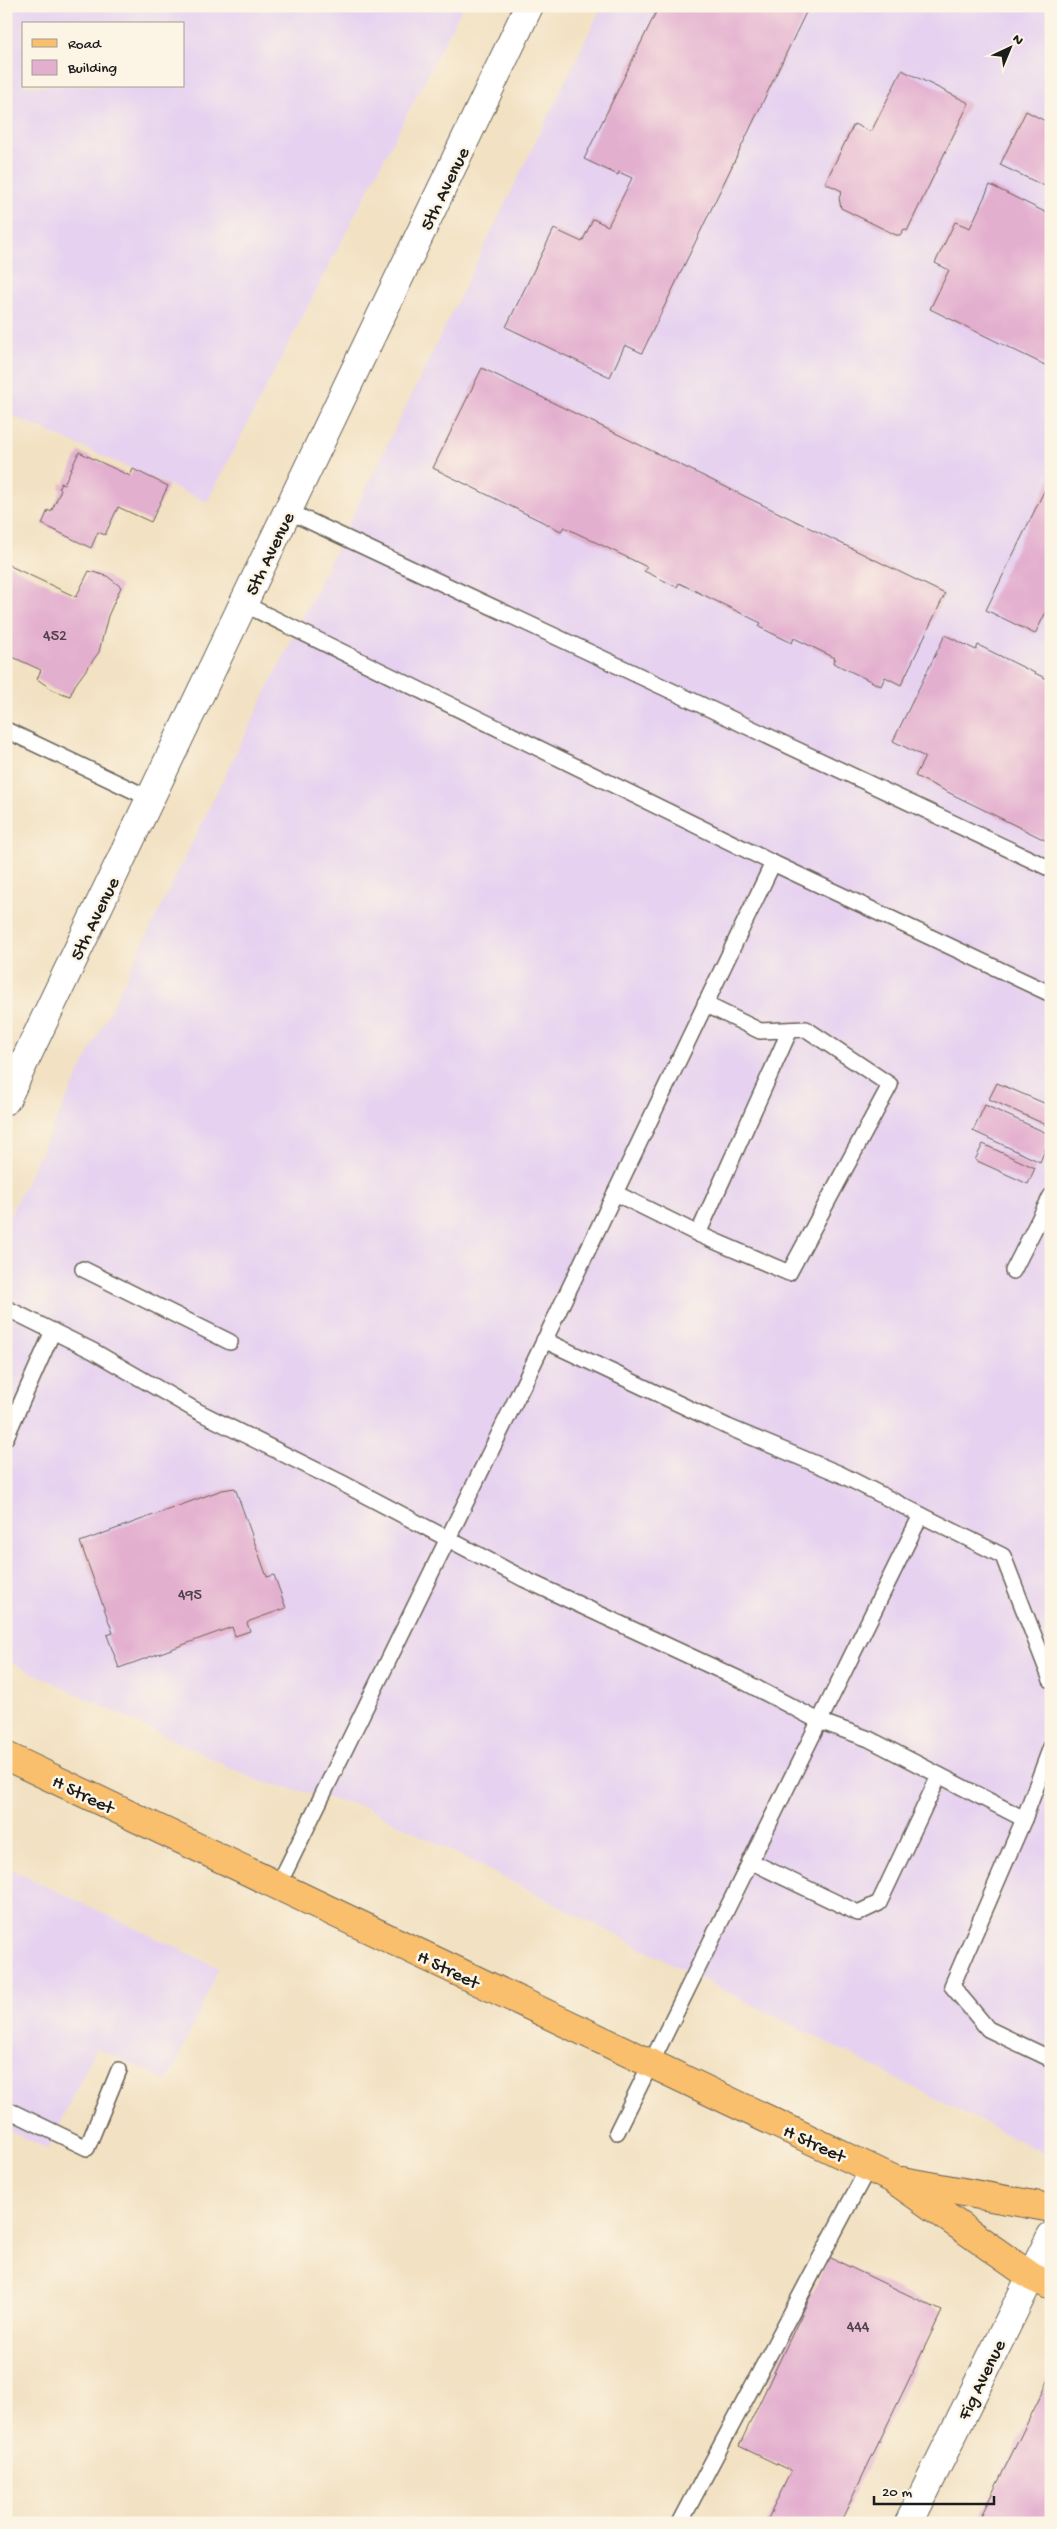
<svg xmlns="http://www.w3.org/2000/svg" width="1057" height="2529" font-family="'Gochi Hand',sans-serif">
	<rect width="100%" height="100%" fill="#fcf5e5"/>
	<filter id="ink" filterUnits="userSpaceOnUse"><feTurbulence type="fractalNoise" baseFrequency=".02" numOctaves="2"/><feDisplacementMap in="SourceGraphic" scale="10" xChannelSelector="R" yChannelSelector="G"/><feConvolveMatrix kernelMatrix="1 2 1 2 8 2 1 2 1" color-interpolation-filters="sRGB"/></filter>
	<filter id="wash" filterUnits="userSpaceOnUse"><feTurbulence type="fractalNoise" baseFrequency=".0096" numOctaves="4" result="noise"/><feDisplacementMap in="SourceGraphic" scale="20" xChannelSelector="R" yChannelSelector="G"/><feGaussianBlur stdDeviation="1.12" result="paint"/><feColorMatrix in="noise" values="0 0 0 0 0 0 0 0 0 0 0 0 0 0 0 0 0 1.4 0 .05"/><feComposite in="paint" operator="in"/></filter>
	<g filter="url(#wash)">
		<rect width="100%" height="100%" fill="#f2e1c2"/>
		<g fill="#e6d2f0" fill-rule="evenodd">
			<path d="M 6,6 L 463,6 L 207,502 L 6,413 ZM 24,24 L 184,24 L 184,86 L 24,86 Z"/>
			<path d="M 602,6 L 1051,6 L 1051,2157 L 365,1807 L 256,1780 L 6,1660 L 6,1223 Z"/>
			<path d="M 6,1867 L 219,1968 L 168,2081 L 96,2048 L 48,2149 L 6,2129 Z"/>
		</g>
		<g id="blocks">
			<g fill="#e3afcf">
				<path d="M 659,6 L 809,6 L 642,353 L 625,345 L 610,377 L 506,327 L 554,229 L 582,242 L 593,219 L 608,226 L 632,178 L 619,172 L 618,175 L 584,159 Z"/>
				<path d="M 902,70 L 969,103 L 907,231 L 904,229 L 900,235 L 896,235 L 841,208 L 839,198 L 842,191 L 825,183 L 854,124 L 871,132 Z"/>
				<path d="M 1026,111 L 1051,124 L 1051,189 L 1000,165 Z"/>
				<path d="M 990,185 L 1051,215 L 1051,368 L 930,309 L 949,270 L 935,263 L 955,222 L 970,228 Z"/>
				<path d="M 482,368 L 945,594 L 901,685 L 885,677 L 881,686 L 833,663 L 835,658 L 794,638 L 792,643 L 759,627 L 761,623 L 679,583 L 677,587 L 644,571 L 647,567 L 564,527 L 561,531 L 433,468 Z"/>
				<path d="M 79,452 L 130,476 L 133,469 L 168,486 L 151,522 L 118,507 L 105,535 L 98,532 L 91,548 L 42,524 L 48,510 L 51,512 L 61,490 L 59,488 L 61,483 L 64,484 Z"/>
				<path d="M 1051,477 L 1051,602 L 1035,634 L 986,610 Z"/>
				<path d="M 6,564 L 76,597 L 89,571 L 107,576 L 121,587 L 108,616 L 99,652 L 75,685 L 70,696 L 53,690 L 37,679 L 41,670 L 6,654 Z"/>
				<path d="M 945,635 L 976,650 L 978,645 L 1051,681 L 1051,843 L 915,776 L 925,757 L 893,741 Z"/>
				<path d="M 997,1083 L 1051,1106 L 1051,1127 L 989,1099 Z"/>
				<path d="M 985,1105 L 1051,1135 L 1040,1162 L 973,1131 Z"/>
				<path d="M 983,1144 L 1035,1168 L 1028,1184 L 975,1160 Z"/>
				<path d="M 235,1488 L 267,1577 L 274,1575 L 286,1608 L 250,1621 L 247,1623 L 250,1631 L 235,1636 L 232,1627 L 119,1668 L 107,1635 L 113,1633 L 80,1542 L 222,1490 Z"/>
				<path d="M 829,2257 L 942,2311 L 840,2523 L 766,2523 L 791,2471 L 739,2446 Z"/>
				<path d="M 1051,2375 L 1051,2523 L 993,2523 L 981,2516 Z"/>
			</g>
		</g>
	</g>
	<g filter="url(#ink)">
		<use href="#blocks" fill-opacity="0" stroke="#676156" stroke-width="1"/>
		<g fill="none" stroke-linecap="round" stroke-linejoin="round">
			<g stroke="#676156" stroke-width="18">
				<g id="service">
					<path d="M 288,511 L 1051,869"/>
					<path d="M 244,604 L 773,863"/>
					<path d="M 6,730 L 151,799"/>
					<path d="M 615,1193 L 698,1234 L 789,1273 L 890,1085 L 806,1029 L 760,1031 L 705,1004"/>
					<path d="M 698,1234 L 790,1030"/>
					<path d="M 83,1269 L 230,1342"/>
					<path d="M 1013,1271 L 1051,1196"/>
					<path d="M 6,1308 L 93,1351 L 197,1411 L 340,1482 L 524,1579 L 741,1680 L 819,1721 L 869,1739 L 1024,1819"/>
					<path d="M 544,1340 L 728,1427 L 840,1474 L 921,1515 L 617,2132"/>
					<path d="M 6,1437 L 53,1331"/>
					<path d="M 921,1515 L 1003,1556 L 1051,1680"/>
					<path d="M 1051,1747 L 1024,1819 L 952,1986 L 988,2029 L 1051,2059"/>
					<path d="M 750,1861 L 858,1913 L 879,1903 L 939,1776"/>
					<path d="M 278,1886 L 526,1379 L 773,863 L 1051,994"/>
					<path d="M 6,2109 L 87,2148 L 119,2070"/>
					<path d="M 680,2523 L 868,2168"/>
				</g>
			</g>
			<g stroke="#676156" stroke-width="30">
				<path id="minor" d="M 909,2523 L 1051,2236"/>
			</g>
			<g stroke="#676156" stroke-width="30">
				<path id="tertiary" d="M 6,1100 L 529,6"/>
			</g>
			<g stroke="#676156" stroke-width="30">
				<g id="primary">
					<path d="M 6,1756 L 893,2179 L 1032,2277 L 1051,2286"/>
					<path d="M 902,2181 L 1051,2208"/>
				</g>
			</g>
			<use href="#service" stroke="#fff" stroke-width="15"/>
			<use href="#minor" stroke="#fff" stroke-width="28"/>
			<use href="#tertiary" stroke="#fff" stroke-width="28"/>
			<use href="#primary" stroke="#f9bf6d" stroke-width="28"/>
		</g>
	</g>
	<g text-anchor="middle" stroke-width="5" stroke-linejoin="round" paint-order="stroke">
		<g font-size="16" fill="#4e4149">
			<text x="55" y="640">452</text>
			<text x="190" y="1599">495</text>
			<text x="858" y="2331">444</text>
		</g>
		<g font-size="19" fill="#1c1c1c" stroke="#fcf5e5">
			<text transform="translate(443 188) rotate(-64)" y="7">5th Avenue</text>
			<text transform="translate(268 553) rotate(-64)" y="7">5th Avenue</text>
			<text transform="translate(93 918) rotate(-64)" y="7">5th Avenue</text>
			<text transform="translate(84 1793) rotate(26)" y="7">H Street</text>
			<text transform="translate(449 1968) rotate(26)" y="7">H Street</text>
			<text transform="translate(815 2142) rotate(25)" y="7">H Street</text>
			<text transform="translate(980 2379) rotate(-64)" y="7">Fig Avenue</text>
		</g>
	</g>
	<rect width="1057" height="2529" fill="none" stroke="#fcf5e5" stroke-width="25"/>
	<rect x="22" y="22" width="162" height="65" fill="#fcf5e5" stroke="#a29e95"/>
	<rect x="32" y="39" width="25" height="8" fill="#f9bf6d" stroke="#a29e95"/>
	<text x="68" y="48" font-size="15" fill="#1c1c1c">Road</text>
	<rect x="32" y="60" width="25" height="15" fill="#e3afcf" stroke="#a29e95"/>
	<text x="68" y="72" font-size="15" fill="#1c1c1c">Building</text>
	<g transform="translate(1010 48) rotate(44)" stroke="#fcf5e5" stroke-width="4" paint-order="stroke">
	<path d="M0-4L9 19L0 12L-9 19Z" fill="#1c1c1c"/>
	<text y="-8" font-size="14" font-weight="bold" text-anchor="middle" fill="#1c1c1c">N</text>
	</g>
	<path d="M874 2496v8h120v-8" fill="none" stroke="#1c1c1c" stroke-width="2.5"/>
	<text x="882" y="2496" font-size="15" fill="#1c1c1c" stroke="#fcf5e5" stroke-width="4" paint-order="stroke">20 m</text>
</svg>
